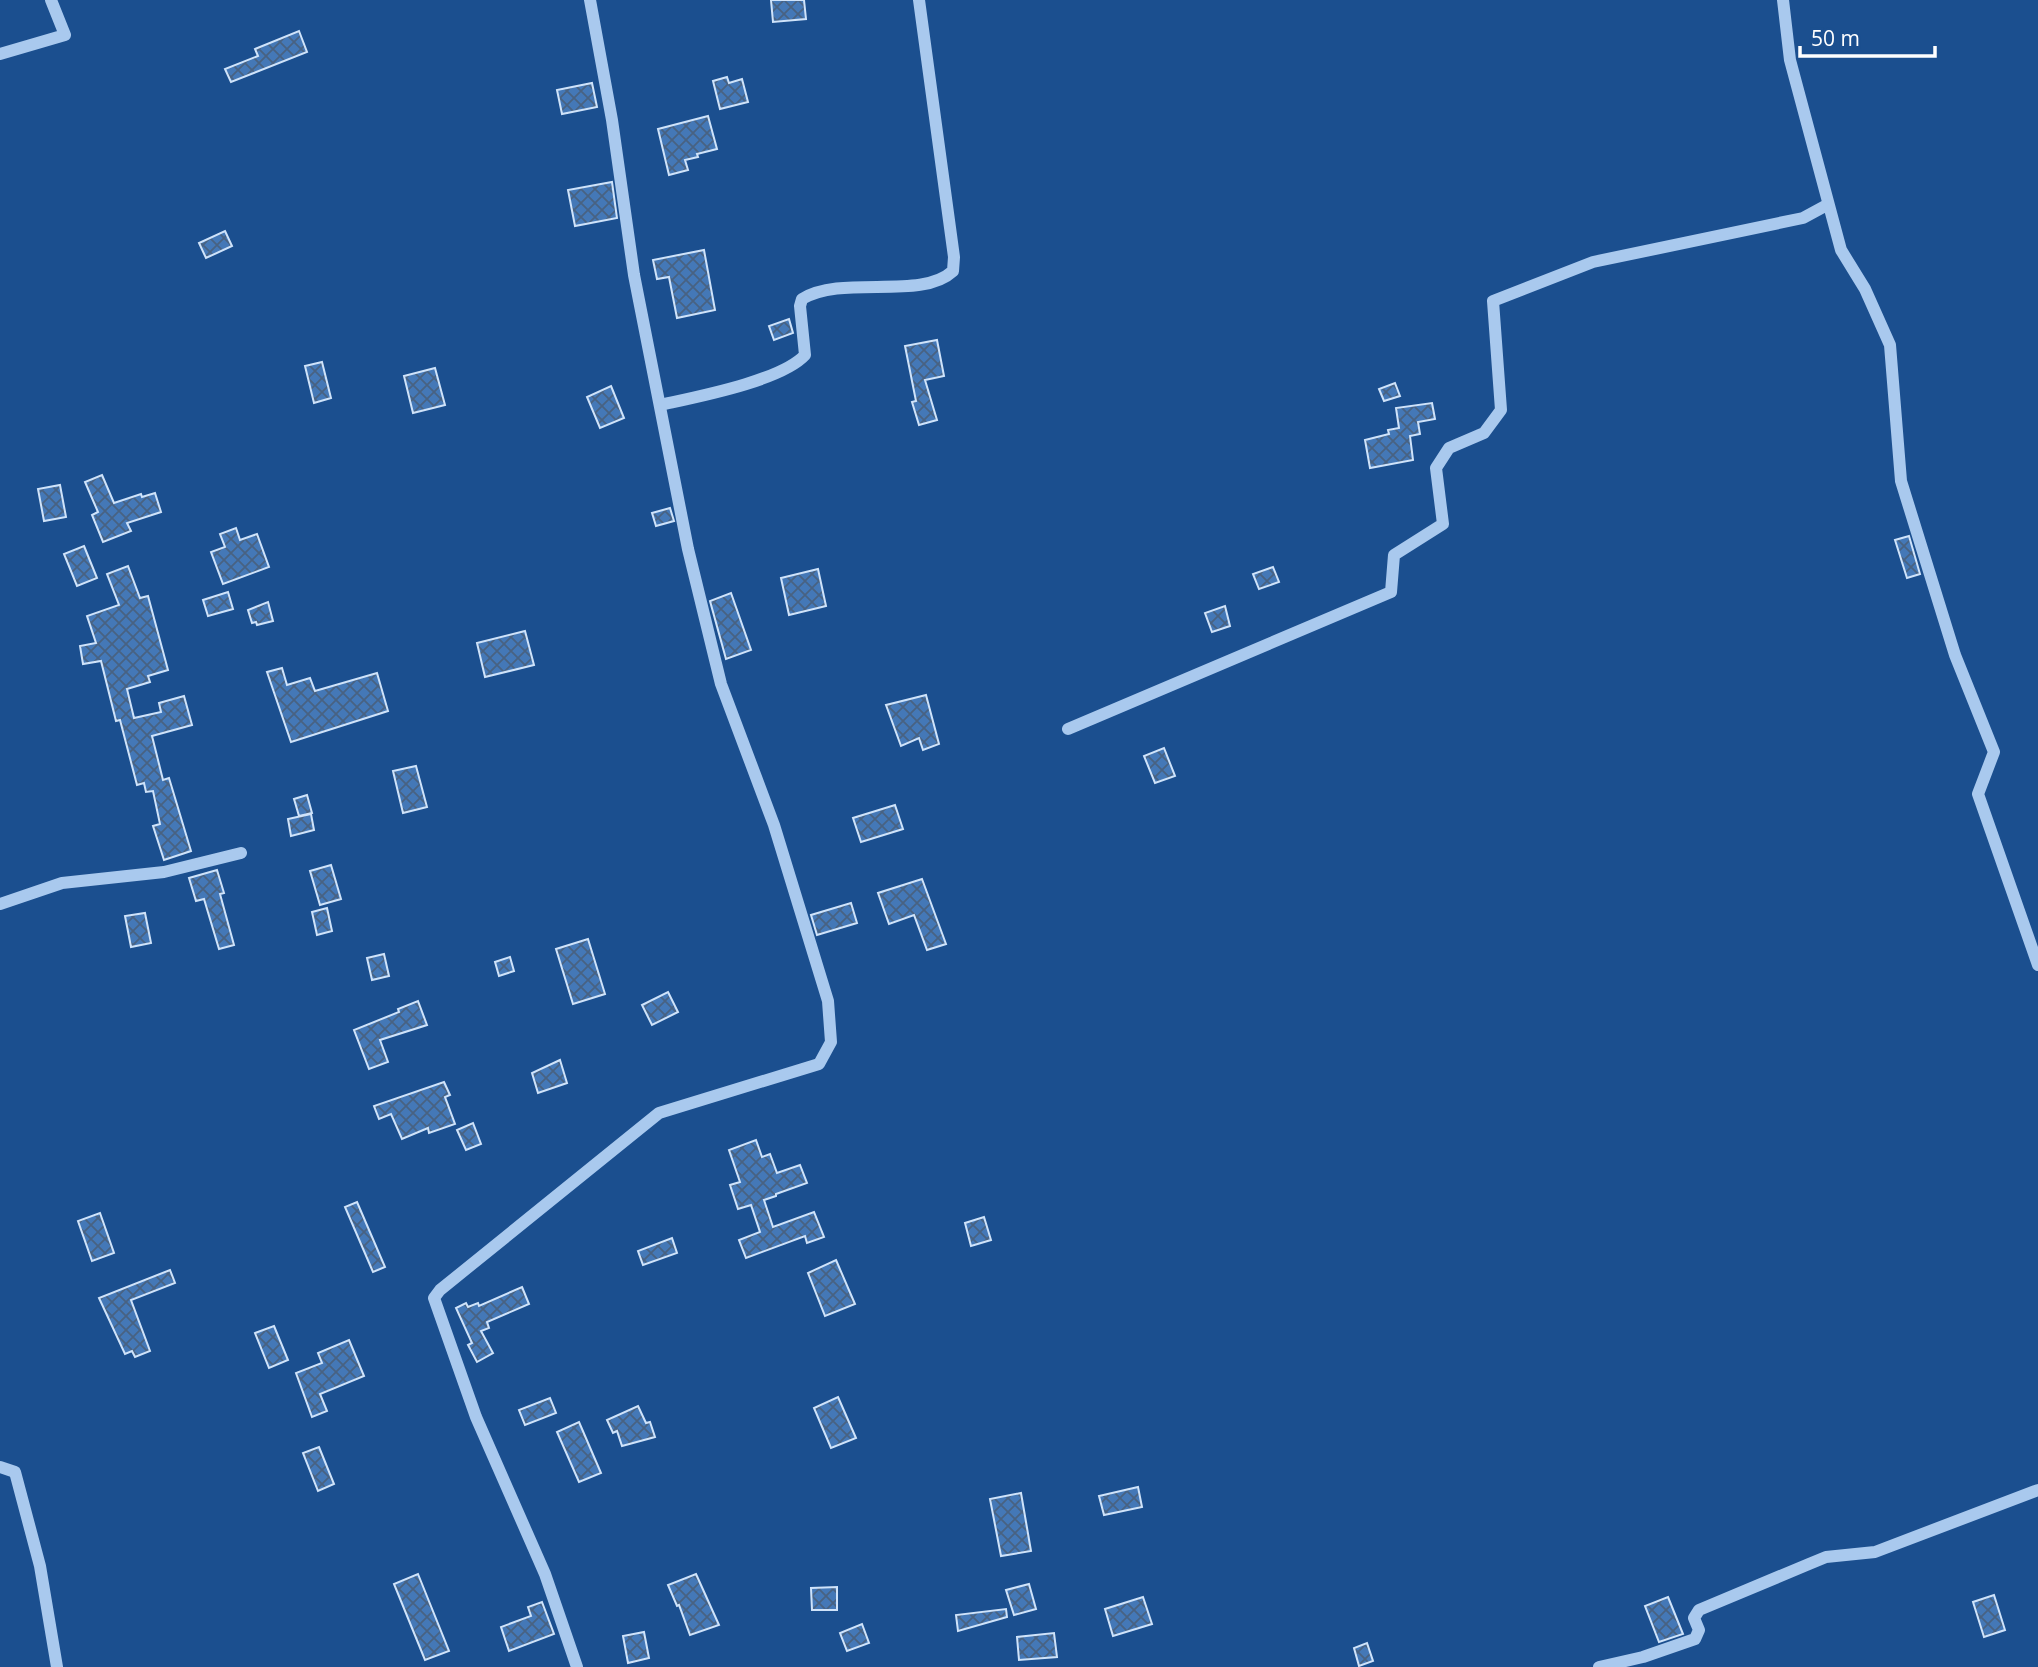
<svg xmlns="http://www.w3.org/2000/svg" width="2038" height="1667" font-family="'Open Sans',sans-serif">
	<defs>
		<pattern id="building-cross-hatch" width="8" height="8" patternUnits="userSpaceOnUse" patternTransform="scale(1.75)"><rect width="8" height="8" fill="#4478b7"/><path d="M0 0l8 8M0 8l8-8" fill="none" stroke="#486282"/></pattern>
	</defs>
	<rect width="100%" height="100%" fill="#1b4f8f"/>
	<g fill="url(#building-cross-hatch)" stroke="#cfe3fa" stroke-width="2">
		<path d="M 771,0 L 804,0 L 806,19 L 773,22 Z"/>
		<path d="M 299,31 L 307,52 L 231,82 L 225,69 L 258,56 L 255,49 Z"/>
		<path d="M 727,77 L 729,83 L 742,79 L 748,102 L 720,109 L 713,81 Z"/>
		<path d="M 592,83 L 597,107 L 562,114 L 557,90 Z"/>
		<path d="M 708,116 L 717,149 L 697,154 L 698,157 L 685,160 L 688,170 L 669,175 L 658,129 Z"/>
		<path d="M 612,182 L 617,218 L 575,226 L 568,190 Z"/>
		<path d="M 225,231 L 232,246 L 206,258 L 199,243 Z"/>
		<path d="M 704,250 L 715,310 L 677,318 L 669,277 L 657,279 L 653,260 Z"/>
		<path d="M 789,319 L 793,333 L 774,340 L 769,326 Z"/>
		<path d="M 937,340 L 944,376 L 925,380 L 937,420 L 919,425 L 912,402 L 916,401 L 905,346 Z"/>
		<path d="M 322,362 L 331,398 L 314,403 L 305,366 Z"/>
		<path d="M 435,368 L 445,405 L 413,413 L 404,376 Z"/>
		<path d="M 1395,383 L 1400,396 L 1384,401 L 1379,389 Z"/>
		<path d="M 611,386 L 624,418 L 600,428 L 587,397 Z"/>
		<path d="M 1432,403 L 1435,419 L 1418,422 L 1420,434 L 1410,436 L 1413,460 L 1370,468 L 1365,440 L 1389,434 L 1388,430 L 1399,428 L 1396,408 Z"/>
		<path d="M 102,475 L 114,503 L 141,494 L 142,497 L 155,493 L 161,512 L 127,523 L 131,531 L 103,542 L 92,515 L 98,512 L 85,482 Z"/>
		<path d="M 60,485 L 66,517 L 44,521 L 38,489 Z"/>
		<path d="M 670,508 L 674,521 L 656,526 L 652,513 Z"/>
		<path d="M 236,528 L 240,540 L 257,534 L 269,567 L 223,584 L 211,552 L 225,547 L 220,534 Z"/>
		<path d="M 1909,536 L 1920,574 L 1907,578 L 1895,540 Z"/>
		<path d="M 84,546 L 97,578 L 77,586 L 64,554 Z"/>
		<path d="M 128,566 L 140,598 L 148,596 L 168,670 L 148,676 L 150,682 L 127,689 L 134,718 L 161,712 L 159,703 L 184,696 L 192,725 L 152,736 L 163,780 L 169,778 L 191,851 L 164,860 L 153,826 L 160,824 L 153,791 L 146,792 L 144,783 L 137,785 L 120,720 L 116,721 L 101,661 L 83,664 L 80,646 L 96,643 L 87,616 L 119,605 L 107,574 Z"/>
		<path d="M 1273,567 L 1279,582 L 1259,589 L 1253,574 Z"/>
		<path d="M 818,569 L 826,606 L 789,615 L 781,578 Z"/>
		<path d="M 228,592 L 233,609 L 208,616 L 203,600 Z"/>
		<path d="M 731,593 L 751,650 L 726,659 L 710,601 Z"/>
		<path d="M 268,602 L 273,621 L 257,625 L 256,622 L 252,623 L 248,610 Z"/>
		<path d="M 1225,606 L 1230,626 L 1212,632 L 1205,613 Z"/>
		<path d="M 525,631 L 534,665 L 485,677 L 477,643 Z"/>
		<path d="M 282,668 L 287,685 L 310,678 L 315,691 L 377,673 L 388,711 L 291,742 L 267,672 Z"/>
		<path d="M 926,695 L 939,744 L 923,750 L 919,738 L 901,746 L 886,705 Z"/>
		<path d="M 1164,748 L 1175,776 L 1155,783 L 1144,756 Z"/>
		<path d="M 416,766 L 427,807 L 403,813 L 393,771 Z"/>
		<path d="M 307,795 L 312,813 L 299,816 L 294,799 Z"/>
		<path d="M 895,805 L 903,829 L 861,842 L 853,818 Z"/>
		<path d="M 311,814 L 314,830 L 291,836 L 288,819 Z"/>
		<path d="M 331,865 L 341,899 L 320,905 L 310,871 Z"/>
		<path d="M 217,870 L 224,893 L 220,894 L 234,945 L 219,949 L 204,899 L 196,901 L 189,878 Z"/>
		<path d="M 922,879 L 946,944 L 927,950 L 914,915 L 889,924 L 878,893 Z"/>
		<path d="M 851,903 L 857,923 L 817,935 L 811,915 Z"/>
		<path d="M 327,908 L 332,931 L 317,935 L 312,912 Z"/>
		<path d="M 145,913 L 151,943 L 131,947 L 125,916 Z"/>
		<path d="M 588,939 L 605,994 L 573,1004 L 556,949 Z"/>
		<path d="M 384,954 L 389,976 L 372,980 L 367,958 Z"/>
		<path d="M 510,957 L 514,971 L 499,976 L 495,962 Z"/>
		<path d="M 668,992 L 678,1012 L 652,1025 L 642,1005 Z"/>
		<path d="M 418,1001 L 427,1025 L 380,1040 L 388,1062 L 369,1069 L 354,1030 L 399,1012 L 398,1009 Z"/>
		<path d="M 560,1060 L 567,1083 L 538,1093 L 532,1073 Z"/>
		<path d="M 444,1082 L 450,1095 L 445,1097 L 455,1124 L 429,1133 L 428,1128 L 402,1139 L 391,1114 L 379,1119 L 374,1106 Z"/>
		<path d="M 473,1123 L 481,1144 L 466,1150 L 457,1130 Z"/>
		<path d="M 756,1140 L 762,1157 L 770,1154 L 777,1173 L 800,1165 L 807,1183 L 776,1194 L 776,1196 L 764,1200 L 773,1227 L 814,1212 L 824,1237 L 807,1243 L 805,1236 L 746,1258 L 739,1240 L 760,1232 L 751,1205 L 738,1209 L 730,1185 L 740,1182 L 729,1150 Z"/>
		<path d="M 357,1202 L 385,1267 L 373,1272 L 345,1207 Z"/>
		<path d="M 100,1213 L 114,1253 L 92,1261 L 78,1221 Z"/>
		<path d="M 984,1217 L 991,1240 L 971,1246 L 965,1223 Z"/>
		<path d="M 672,1238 L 677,1253 L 643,1265 L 638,1251 Z"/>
		<path d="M 836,1260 L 855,1304 L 825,1316 L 808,1273 Z"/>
		<path d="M 170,1270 L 175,1283 L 131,1300 L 150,1351 L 135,1357 L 132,1351 L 125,1354 L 99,1298 Z"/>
		<path d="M 522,1287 L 529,1304 L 487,1322 L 489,1328 L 481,1331 L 493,1353 L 477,1362 L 468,1345 L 472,1343 L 456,1308 L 466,1303 L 468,1307 L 478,1303 L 479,1306 Z"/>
		<path d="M 274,1326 L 288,1360 L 269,1368 L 255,1333 Z"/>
		<path d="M 349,1340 L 364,1376 L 320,1394 L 327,1411 L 312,1417 L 296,1373 L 322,1363 L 318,1353 Z"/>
		<path d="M 838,1397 L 856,1438 L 831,1448 L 814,1408 Z"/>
		<path d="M 550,1398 L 556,1413 L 525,1425 L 519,1410 Z"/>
		<path d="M 638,1406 L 646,1423 L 650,1422 L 655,1437 L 622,1446 L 617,1431 L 613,1433 L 607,1420 Z"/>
		<path d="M 579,1422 L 601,1473 L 579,1482 L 557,1432 Z"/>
		<path d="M 319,1447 L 334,1484 L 318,1491 L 303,1453 Z"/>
		<path d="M 1138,1487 L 1142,1507 L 1104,1515 L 1099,1496 Z"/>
		<path d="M 1021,1493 L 1031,1551 L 1001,1556 L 990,1499 Z"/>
		<path d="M 418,1574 L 449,1651 L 425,1660 L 394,1584 Z"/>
		<path d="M 696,1574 L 719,1625 L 690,1635 L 679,1605 L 677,1606 L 668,1585 Z"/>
		<path d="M 1029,1584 L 1036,1609 L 1014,1615 L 1006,1590 Z"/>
		<path d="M 837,1587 L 837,1610 L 812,1610 L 811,1588 Z"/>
		<path d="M 1994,1595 L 2005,1630 L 1984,1637 L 1973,1602 Z"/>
		<path d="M 1143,1597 L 1152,1624 L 1113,1636 L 1105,1609 Z"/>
		<path d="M 1668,1597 L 1683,1634 L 1659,1642 L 1645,1606 Z"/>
		<path d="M 542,1602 L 554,1634 L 509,1651 L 501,1627 L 531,1616 L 528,1607 Z"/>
		<path d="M 1006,1609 L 1007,1617 L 958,1631 L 956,1615 Z"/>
		<path d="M 862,1624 L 869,1643 L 847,1651 L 840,1633 Z"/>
		<path d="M 644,1632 L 649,1658 L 628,1663 L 623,1636 Z"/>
		<path d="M 1054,1633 L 1057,1657 L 1019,1660 L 1017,1637 Z"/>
		<path d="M 1367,1643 L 1373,1661 L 1359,1666 L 1354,1648 Z"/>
	</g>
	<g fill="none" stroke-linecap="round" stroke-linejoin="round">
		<g stroke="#a9c9ee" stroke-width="12">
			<path d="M 1783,0 L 1790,60 L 1841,250 L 1865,289 L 1890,345 L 1901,481 L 1955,655 L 1994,752 L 1978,794 L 2038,965"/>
			<path d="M 0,54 L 65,35 L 51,0"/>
			<path d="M 660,405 C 696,397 781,381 805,355 L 800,306 L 802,299 C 843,274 921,301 953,271 L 954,257 L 919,0"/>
			<path d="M 1068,729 L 1391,592 L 1394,555 L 1443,524 L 1436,468 L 1449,448 L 1484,433 L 1501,410 L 1493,301 L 1593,262 L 1803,218 L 1827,205"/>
			<path d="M 0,904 L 62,883 L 164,872 L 241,853"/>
			<path d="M 0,1467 L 15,1472 L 40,1566 L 57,1667"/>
			<path d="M 577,1667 L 545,1574 L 476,1417 L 434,1298 L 440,1290 L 659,1113 L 819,1064 L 831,1042 L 828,1001 L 774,825 L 721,684 L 688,549 L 634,275 L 612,120 L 590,0"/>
			<path d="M 1599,1667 L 1643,1657 L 1695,1639 L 1699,1630 L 1694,1618 L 1699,1610 L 1809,1564 L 1826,1557 L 1875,1552 L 2038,1490"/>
		</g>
	</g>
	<path d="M1800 46v10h135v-10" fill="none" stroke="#ffffff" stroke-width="3.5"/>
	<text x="1811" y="46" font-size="21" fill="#ffffff" stroke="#1b4f8f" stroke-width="5" paint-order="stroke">50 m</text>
</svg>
